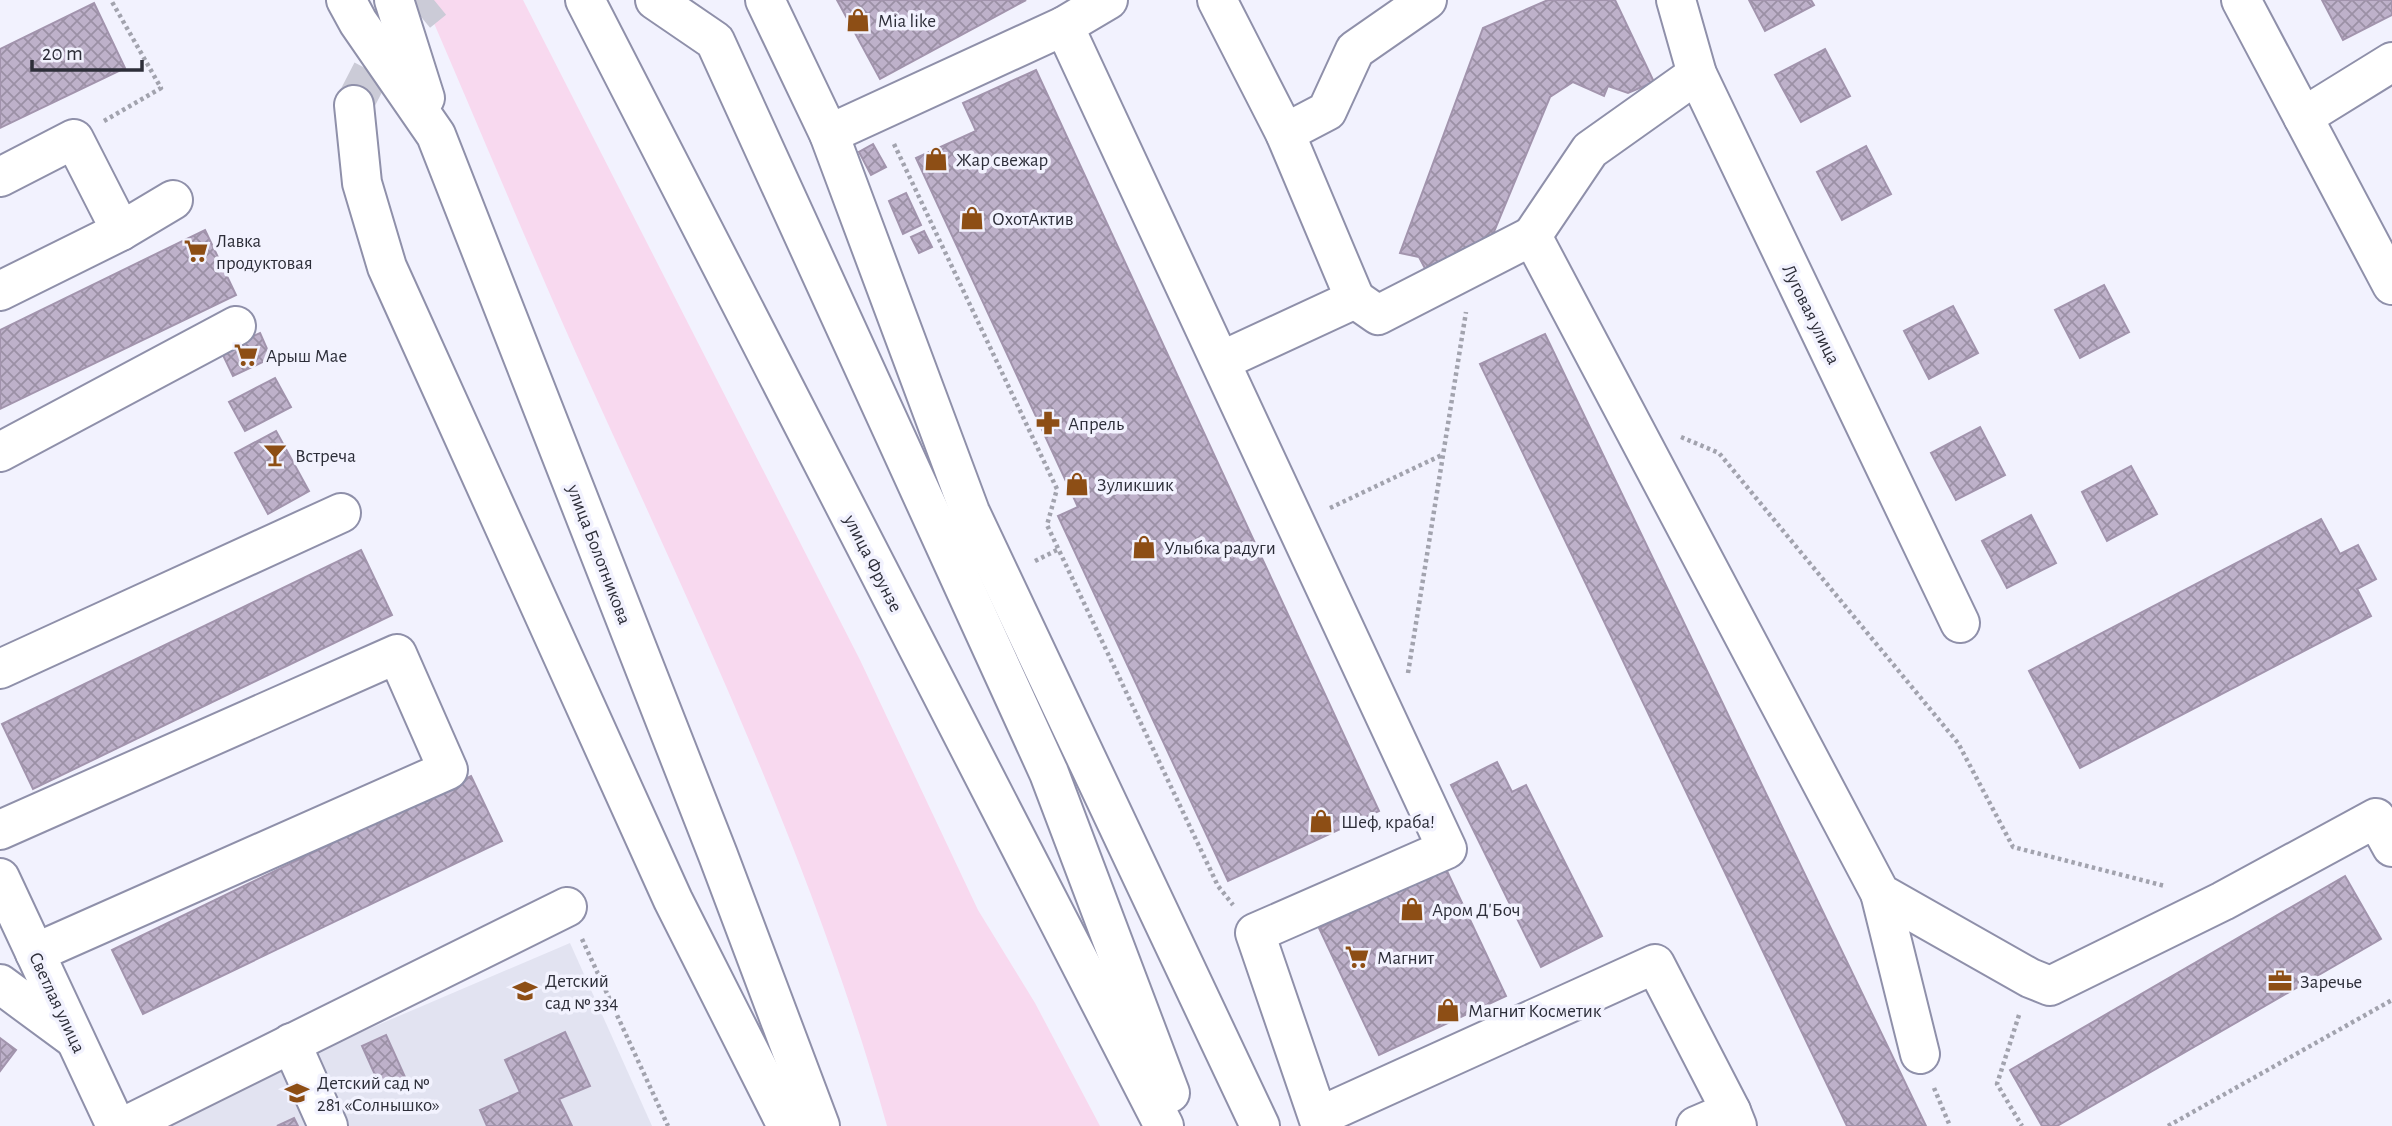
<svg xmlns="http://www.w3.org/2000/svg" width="2392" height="1126" font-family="'Alegreya Sans',sans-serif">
	<defs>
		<pattern id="building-cross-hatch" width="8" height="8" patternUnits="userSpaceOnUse" patternTransform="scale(1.75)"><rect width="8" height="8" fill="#beb1ca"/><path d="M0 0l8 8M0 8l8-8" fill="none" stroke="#9b90a5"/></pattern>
	</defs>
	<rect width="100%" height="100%" fill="#f2f2fe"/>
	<path fill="#e2e3f1" d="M 570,943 L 652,1126 L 152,1126 L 345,1039 Z"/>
	<path fill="#f8d9ef" d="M 424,0 L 523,0 L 860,660 L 978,910 L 1035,1003 L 1100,1126 L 887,1126 C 814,864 701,629 589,382 C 532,256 479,127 424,0 Z"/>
	<g fill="url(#building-cross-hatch)" stroke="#a294ad" stroke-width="2">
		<path d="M 837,0 L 1026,0 L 880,79 Z"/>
		<path d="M 1548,0 L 1615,0 L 1654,82 L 1628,93 L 1608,86 L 1604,96 L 1573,82 L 1550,97 L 1486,251 L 1430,278 L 1419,257 L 1400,253 L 1483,28 Z"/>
		<path d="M 1749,0 L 1811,0 L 1814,5 L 1765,31 Z"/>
		<path d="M 2322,0 L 2392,0 L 2392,15 L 2343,40 Z"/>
		<path d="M 94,3 L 125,68 L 0,128 L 0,49 Z"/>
		<path d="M 1825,49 L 1850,96 L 1801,122 L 1775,75 Z"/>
		<path d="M 1036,70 L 1379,811 L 1228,881 L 1058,516 L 1078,507 L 916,158 L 976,131 L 963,103 Z"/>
		<path d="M 873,144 L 886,167 L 871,175 L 859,152 Z"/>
		<path d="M 1866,146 L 1891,194 L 1842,220 L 1817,172 Z"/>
		<path d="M 906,193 L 921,225 L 903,234 L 889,201 Z"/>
		<path d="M 205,230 L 236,295 L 0,409 L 0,330 Z"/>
		<path d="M 924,231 L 932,247 L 919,253 L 911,237 Z"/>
		<path d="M 2104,285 L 2129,332 L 2080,358 L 2055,310 Z"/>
		<path d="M 1953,306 L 1978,353 L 1929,379 L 1904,331 Z"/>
		<path d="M 260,333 L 271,358 L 233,376 L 221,351 Z"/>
		<path d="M 1545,334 L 1772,806 L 1926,1126 L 1847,1126 L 1480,364 Z"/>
		<path d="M 275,378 L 291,407 L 245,431 L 229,402 Z"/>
		<path d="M 1980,427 L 2005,475 L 1956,500 L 1931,453 Z"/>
		<path d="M 276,431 L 309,491 L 268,514 L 235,453 Z"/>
		<path d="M 2131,466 L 2157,514 L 2107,541 L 2082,492 Z"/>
		<path d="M 2031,515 L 2056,563 L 2007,588 L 1982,541 Z"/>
		<path d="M 2321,519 L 2340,554 L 2358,545 L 2376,579 L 2357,589 L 2371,616 L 2080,768 L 2029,671 Z"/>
		<path d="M 361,550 L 392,615 L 33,789 L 2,724 Z"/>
		<path d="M 1497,762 L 1512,792 L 1526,785 L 1602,936 L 1541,967 L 1451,785 Z"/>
		<path d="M 471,776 L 502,841 L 143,1014 L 112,950 Z"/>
		<path d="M 1446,869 L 1506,996 L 1379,1055 L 1319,928 Z"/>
		<path d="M 2345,876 L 2381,939 L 2057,1126 L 2042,1126 L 2010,1070 Z"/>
		<path d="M 565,1032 L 590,1086 L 559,1099 L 572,1126 L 487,1126 L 480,1110 L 520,1092 L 505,1060 Z"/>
		<path d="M 386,1035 L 405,1077 L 381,1088 L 362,1046 Z"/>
		<path d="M 0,1038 L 16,1050 L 0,1071 Z"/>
		<path d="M 294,1118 L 298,1126 L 277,1126 Z"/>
	</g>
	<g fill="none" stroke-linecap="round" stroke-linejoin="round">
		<path stroke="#cbcbd7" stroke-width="38" stroke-dasharray="38 19" stroke-linecap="butt" d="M 354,105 L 389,37 L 434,0"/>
		<g stroke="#8f90aa" stroke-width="42">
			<g id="minor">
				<path d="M 765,0 L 829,134 L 970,512 L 1260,1126"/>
				<path d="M 1217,0 L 1285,133 L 1355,299 L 1221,361"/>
				<path d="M 1676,0 L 1697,74 L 1960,623"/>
				<path d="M 2241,0 L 2392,285"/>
				<path d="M 1064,26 L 1108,0"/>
				<path d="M 2303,117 L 2392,62"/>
				<path d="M 1285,133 L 1327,111 L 1355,50 L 1427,0"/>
				<path d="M 829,134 L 1064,26 L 1447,849 L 1255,933 L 1321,1126"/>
				<path d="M 0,177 L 74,139 L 121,231"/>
				<path d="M 1532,236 L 1590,150 L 1697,74"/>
				<path d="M 0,291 L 121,231 L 173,200"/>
				<path d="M 1355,299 L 1378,315 L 1532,236 L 1880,893 L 2030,978 L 2050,986 L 2223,901 L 2376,818 L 2392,847"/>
				<path d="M 0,452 L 236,326"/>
				<path d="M 0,669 L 341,513"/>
				<path d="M 0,830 L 397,654 L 448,770 L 35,953"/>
				<path d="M 0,878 L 116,1126"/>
				<path d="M 1880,893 L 1920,1054"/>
				<path d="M 0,984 L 72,1037"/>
				<path d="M 291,1043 L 328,1126"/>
				<path d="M 1320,1116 L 1655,964 L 1731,1111"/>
				<path d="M 125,1126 L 567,907"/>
				<path d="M 1696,1126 L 1731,1111 L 1737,1126"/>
			</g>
		</g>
		<g stroke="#8f90aa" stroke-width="42">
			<g id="major">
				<path d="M 346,0 L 358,22 L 436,135 L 718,855 L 820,1126"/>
				<path d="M 394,0 L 425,98"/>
				<path d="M 585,0 L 1164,1126"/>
				<path d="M 655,0 L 715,41 L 1049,773 L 1170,1093"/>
				<path d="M 354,105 L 362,183 L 387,267 L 673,900 L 787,1126"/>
			</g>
		</g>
		<g stroke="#a2a3ae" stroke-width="4.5" stroke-dasharray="3.5 3.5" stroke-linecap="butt">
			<path d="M 104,121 L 161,88 L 111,0"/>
			<path d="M 894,144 L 1057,489 L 1047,525 L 1218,886 L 1233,905"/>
			<path d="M 1681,437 L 1719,453 L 1958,743 L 2013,847 L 2165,886"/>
			<path d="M 1330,508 L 1442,455"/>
			<path d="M 1035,561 L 1059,549"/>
			<path d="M 1408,673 L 1466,312"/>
			<path d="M 582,939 L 668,1126"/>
			<path d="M 2019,1015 L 1997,1084 L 2022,1126"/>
			<path d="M 1934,1088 L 1950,1126"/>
			<path d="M 2168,1126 L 2392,1000"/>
		</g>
		<use href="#minor" stroke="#fff" stroke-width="38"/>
		<use href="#major" stroke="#fff" stroke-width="38"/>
	</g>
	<defs>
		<g id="shop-bare" transform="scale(1.89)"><path d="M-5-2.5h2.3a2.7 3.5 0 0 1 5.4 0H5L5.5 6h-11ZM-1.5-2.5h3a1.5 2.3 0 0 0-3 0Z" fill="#8d4e15" stroke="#f2f2fe" stroke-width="2.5" paint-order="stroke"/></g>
		<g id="supermarket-bare" transform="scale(1.89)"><path d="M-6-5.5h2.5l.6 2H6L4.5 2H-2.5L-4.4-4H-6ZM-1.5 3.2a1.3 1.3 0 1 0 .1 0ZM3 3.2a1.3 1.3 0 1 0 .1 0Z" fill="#8d4e15" stroke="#f2f2fe" stroke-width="2.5" paint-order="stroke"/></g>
		<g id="pharmacy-bare" transform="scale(1.89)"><path d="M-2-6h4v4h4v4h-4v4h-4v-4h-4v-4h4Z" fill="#8d4e15" stroke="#f2f2fe" stroke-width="2.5" paint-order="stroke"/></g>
		<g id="bar-bare" transform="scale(1.89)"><path d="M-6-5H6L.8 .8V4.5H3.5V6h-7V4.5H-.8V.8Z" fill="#8d4e15" stroke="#f2f2fe" stroke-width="2.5" paint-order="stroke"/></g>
		<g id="office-bare" transform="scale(1.89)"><path d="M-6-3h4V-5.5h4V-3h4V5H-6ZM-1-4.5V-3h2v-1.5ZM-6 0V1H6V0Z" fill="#8d4e15" stroke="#f2f2fe" stroke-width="2.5" paint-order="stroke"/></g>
		<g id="school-bare" transform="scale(1.89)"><path d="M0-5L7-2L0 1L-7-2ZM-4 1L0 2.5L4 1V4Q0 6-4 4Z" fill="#8d4e15" stroke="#f2f2fe" stroke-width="2.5" paint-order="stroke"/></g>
	</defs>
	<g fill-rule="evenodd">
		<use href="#shop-bare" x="858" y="20"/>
		<use href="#shop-bare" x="936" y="159"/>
		<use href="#shop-bare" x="972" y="218"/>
		<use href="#supermarket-bare" x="196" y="251"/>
		<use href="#supermarket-bare" x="246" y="355"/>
		<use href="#pharmacy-bare" x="1048" y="423"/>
		<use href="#bar-bare" x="275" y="455"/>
		<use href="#shop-bare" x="1077" y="484"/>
		<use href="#shop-bare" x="1144" y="547"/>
		<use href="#shop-bare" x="1321" y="821"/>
		<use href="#shop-bare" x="1412" y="909"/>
		<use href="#supermarket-bare" x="1357" y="957"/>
		<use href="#office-bare" x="2280" y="981"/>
		<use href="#school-bare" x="525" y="991"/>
		<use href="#shop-bare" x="1448" y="1010"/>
		<use href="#school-bare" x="297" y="1093"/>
	</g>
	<g text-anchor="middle" stroke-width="7" stroke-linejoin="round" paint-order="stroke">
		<g font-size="19" fill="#2d2e39" stroke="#f2f2fe" text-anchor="start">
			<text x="878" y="27">Mia like</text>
			<text x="956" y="166">Жар свежар</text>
			<text x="992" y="225">ОхотАктив</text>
			<text x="216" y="247">Лавка<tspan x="216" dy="22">продуктовая</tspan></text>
			<text x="266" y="362">Арыш Мае</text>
			<text x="1068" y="430">Апрель</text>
			<text x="295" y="462">Встреча</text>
			<text x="1097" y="491">Зуликшик</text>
			<text x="1164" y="554">Улыбка радуги</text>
			<text x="1341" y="828">Шеф, краба!</text>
			<text x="1432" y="916">Аром Д'Боч</text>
			<text x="1377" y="964">Магнит</text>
			<text x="545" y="987">Детский<tspan x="545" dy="22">сад № 334</tspan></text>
			<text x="2300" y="988">Заречье</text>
			<text x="1468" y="1017">Магнит Косметик</text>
			<text x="317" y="1089">Детский сад №<tspan x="317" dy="22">281 «Солнышко»</tspan></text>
		</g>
		<g font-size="19" fill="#2d2e39" stroke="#f2f2fe">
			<text transform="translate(1812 314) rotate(64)" y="7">Луговая улица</text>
			<text transform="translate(600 554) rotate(69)" y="7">улица Болотникова</text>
			<text transform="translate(874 563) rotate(63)" y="7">улица Фрунзе</text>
			<text transform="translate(58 1002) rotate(65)" y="7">Светлая улица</text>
		</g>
	</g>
	<path d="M32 60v10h110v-10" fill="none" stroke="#2d2e39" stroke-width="3.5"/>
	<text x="42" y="60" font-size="21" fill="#2d2e39" stroke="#f2f2fe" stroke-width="5" paint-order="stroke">20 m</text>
</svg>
